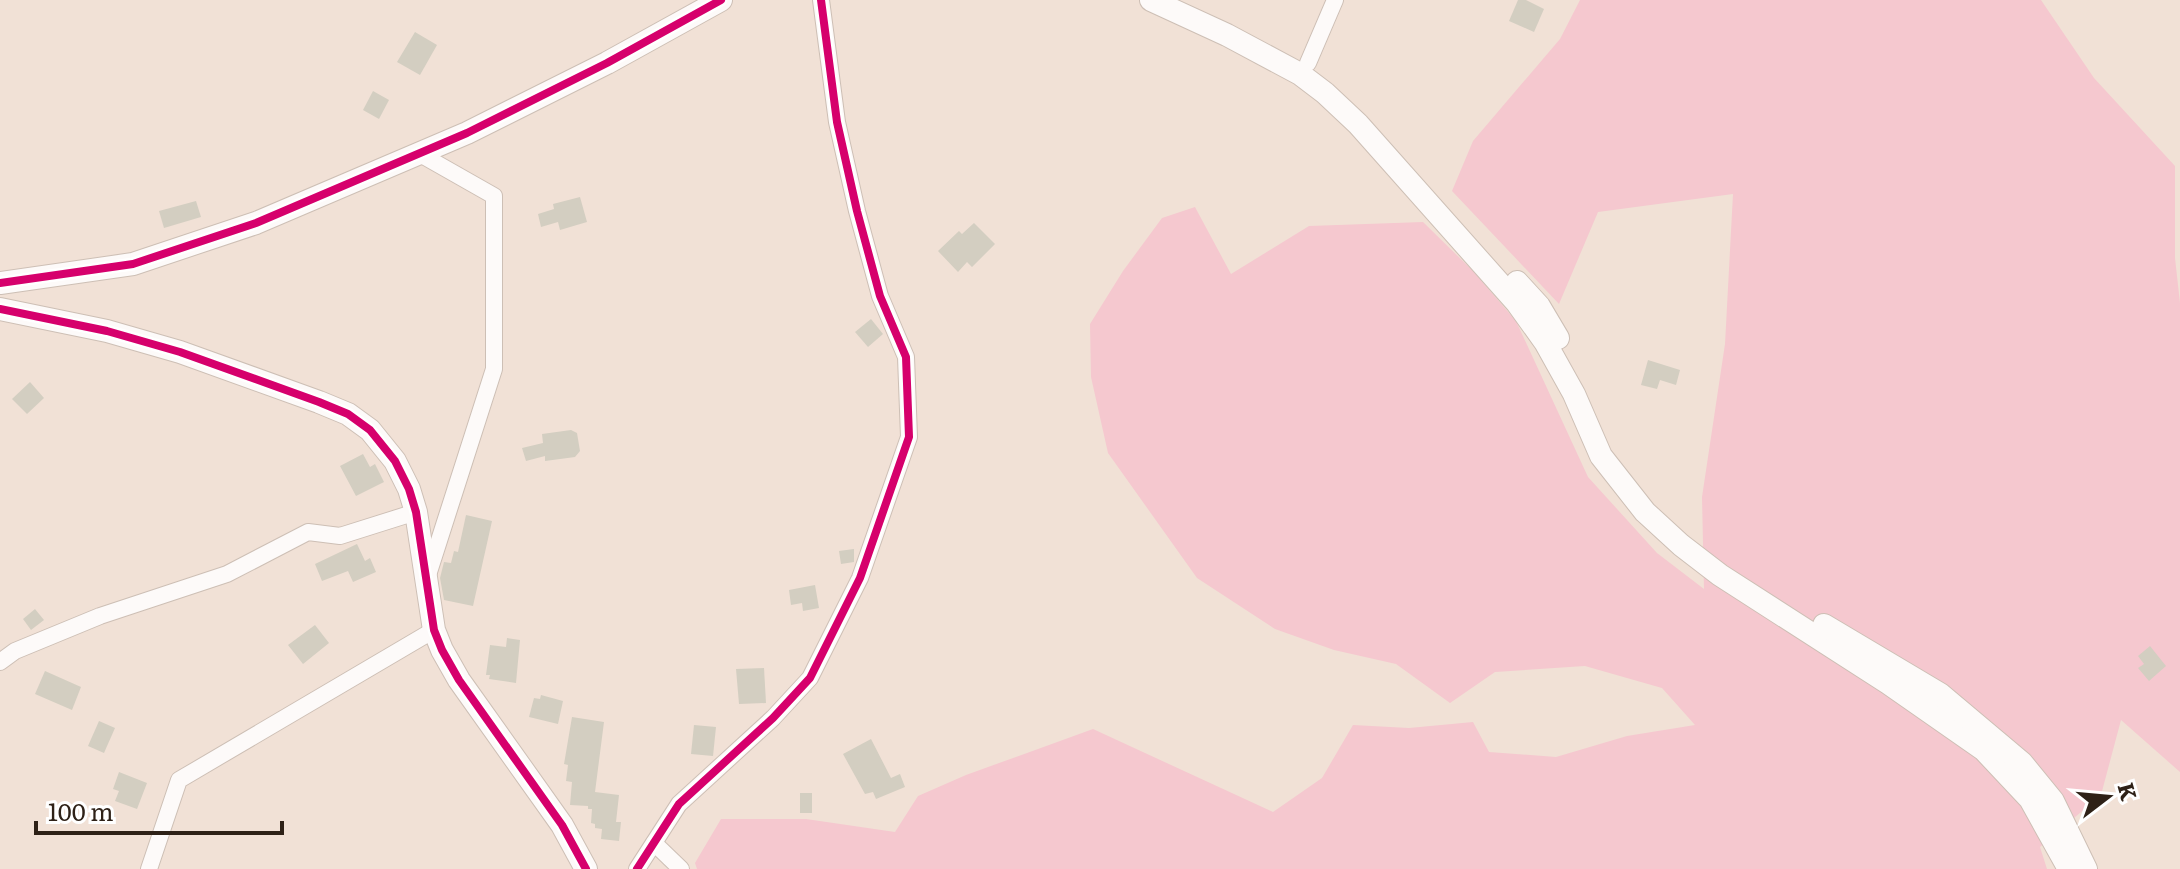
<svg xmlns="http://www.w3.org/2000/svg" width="2180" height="869" font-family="Literata,serif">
	<rect width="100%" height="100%" fill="#f1e1d6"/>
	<path fill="#f5c8cf" d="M 1580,0 L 2041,0 L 2094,78 L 2175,166 L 2175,258 L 2180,303 L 2180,772 L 2121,720 L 2101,795 L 2040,847 L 2047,869 L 697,869 L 695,863 L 721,819 L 806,819 L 895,832 L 918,796 L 966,775 L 1093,729 L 1273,812 L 1322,778 L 1353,725 L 1409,728 L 1473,722 L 1489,752 L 1556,757 L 1627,736 L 1695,725 L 1662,688 L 1585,666 L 1495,672 L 1450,703 L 1396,664 L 1334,650 L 1275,629 L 1197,578 L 1108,453 L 1091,377 L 1090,324 L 1123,271 L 1162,218 L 1195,207 L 1231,274 L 1309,226 L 1423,222 L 1472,270 L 1516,321 L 1588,477 L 1657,553 L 1704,589 L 1702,497 L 1725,344 L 1733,194 L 1598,212 L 1559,304 L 1452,191 L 1473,141 L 1560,39 Z"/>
	<g fill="#d3cec1">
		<path d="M 1518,0 L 1526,0 L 1544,9 L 1534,32 L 1509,21 Z"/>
		<path d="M 415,32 L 437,45 L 420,75 L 397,62 Z"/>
		<path d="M 373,91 L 389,100 L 379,119 L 363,110 Z"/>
		<path d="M 580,197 L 587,222 L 560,230 L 558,222 L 541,227 L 538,214 L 554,209 L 553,204 Z"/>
		<path d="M 196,201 L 201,217 L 164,228 L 159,211 Z"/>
		<path d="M 974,223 L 995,244 L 972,267 L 967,262 L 958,272 L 938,251 L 959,231 L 962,234 Z"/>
		<path d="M 871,319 L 883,334 L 868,347 L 855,332 Z"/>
		<path d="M 1648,360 L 1680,370 L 1676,385 L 1660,380 L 1657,389 L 1641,385 Z"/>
		<path d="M 30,382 L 44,398 L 27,414 L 12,399 Z"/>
		<path d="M 571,430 L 577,433 L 580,451 L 575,457 L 545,461 L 545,456 L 526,461 L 522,448 L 543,443 L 542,434 Z"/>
		<path d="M 363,454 L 370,467 L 375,464 L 384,482 L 356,496 L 340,466 Z"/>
		<path d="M 466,515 L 492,521 L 473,606 L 444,600 L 440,578 L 444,562 L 451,563 L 454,551 L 458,552 Z"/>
		<path d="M 357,544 L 365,561 L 370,558 L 376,572 L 353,582 L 348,571 L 322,581 L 315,564 Z"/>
		<path d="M 854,549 L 854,562 L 841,564 L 839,551 Z"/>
		<path d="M 815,585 L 819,608 L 803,611 L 802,603 L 791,605 L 789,590 Z"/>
		<path d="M 35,609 L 44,620 L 31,630 L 23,619 Z"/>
		<path d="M 315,625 L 329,643 L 303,664 L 288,645 Z"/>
		<path d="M 507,638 L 520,640 L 516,683 L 489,679 L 490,675 L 486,675 L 490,645 L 506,647 Z"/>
		<path d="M 2150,646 L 2166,666 L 2149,681 L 2138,668 L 2144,664 L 2138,656 Z"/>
		<path d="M 764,668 L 766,703 L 739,704 L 736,669 Z"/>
		<path d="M 45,671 L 81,687 L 72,710 L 35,694 Z"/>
		<path d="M 541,695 L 563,701 L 558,724 L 529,717 L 534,698 L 540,699 Z"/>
		<path d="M 572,717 L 604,722 L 595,792 L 619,795 L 616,822 L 621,822 L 619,841 L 601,839 L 602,829 L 595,828 L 595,824 L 591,823 L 592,809 L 588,809 L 588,806 L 570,805 L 572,782 L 566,781 L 568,765 L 564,764 Z"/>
		<path d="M 99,721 L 115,728 L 104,753 L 88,746 Z"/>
		<path d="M 694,725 L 716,727 L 713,756 L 691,754 Z"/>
		<path d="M 871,739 L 891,778 L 900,774 L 905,787 L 876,799 L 873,792 L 865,794 L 843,754 Z"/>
		<path d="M 119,772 L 147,783 L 137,809 L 115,801 L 119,791 L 113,789 Z"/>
		<rect x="800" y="793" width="12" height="20"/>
	</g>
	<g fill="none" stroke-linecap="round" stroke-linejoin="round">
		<g stroke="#cdbfb5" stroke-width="18">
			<g id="street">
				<path d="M 1308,63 L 1335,0"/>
				<path d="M 420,154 L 494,196 L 494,369 L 428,575"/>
				<path d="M 0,662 L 15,651 L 100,616 L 227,574 L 308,532 L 340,536 L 416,512"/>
				<path d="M 654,843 L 681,869"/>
				<path d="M 149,869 L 179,780 L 434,630"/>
				<path d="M 637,869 L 679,804 L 773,718 L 810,678 L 860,578 L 909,437 L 906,357 L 880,296 L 857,211 L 837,122 L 821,0"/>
			</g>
		</g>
		<g stroke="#cdbfb5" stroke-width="24">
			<g id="secondary">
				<path d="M 1151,0 L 1227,35 L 1300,74 L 1325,93 L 1358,124 L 1517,303 L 1545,342 L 1574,394 L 1601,456 L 1645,512 L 1681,545 L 1720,575 L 1888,683 L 1984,750 L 2030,799 L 2069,869"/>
				<path d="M 1517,282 L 1539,306 L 1558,338"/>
				<path d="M 0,283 L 133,264 L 256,223 L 467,133 L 607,63 L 721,0"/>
				<path d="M 0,309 L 107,331 L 180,352 L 319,402 L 348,414 L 370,430 L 395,461 L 409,489 L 416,512 L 434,630 L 442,650 L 459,680 L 562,825 L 586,869"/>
				<path d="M 1824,625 L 1940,694 L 2022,763 L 2053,801 L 2086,869"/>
			</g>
		</g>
		<use href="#street" stroke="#fdfaf9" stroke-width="16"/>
		<use href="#secondary" stroke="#fdfaf9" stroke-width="22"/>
		<g stroke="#fff" stroke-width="13">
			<g id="cycleway">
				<path d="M 0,283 L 133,264 L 256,223 L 467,133 L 607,63 L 721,0"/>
				<path d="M 0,309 L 107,331 L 180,352 L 319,402 L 348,414 L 370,430 L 395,461 L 409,489 L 416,512 L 434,630 L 442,650 L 459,680 L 562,825 L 586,869"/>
				<path d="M 637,869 L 679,804 L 773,718 L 810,678 L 860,578 L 909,437 L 906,357 L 880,296 L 857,211 L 837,122 L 821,0"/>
			</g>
		</g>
		<use href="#cycleway" stroke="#d6006c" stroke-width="8"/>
	</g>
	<g transform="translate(2108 797) rotate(74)" stroke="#ffffff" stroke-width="6" paint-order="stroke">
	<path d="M0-6L14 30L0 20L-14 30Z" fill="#2e2117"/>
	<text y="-12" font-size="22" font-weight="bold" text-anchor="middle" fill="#2e2117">K</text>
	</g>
	<path d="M36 821v12h246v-12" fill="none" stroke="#2e2117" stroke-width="4"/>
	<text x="48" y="821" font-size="24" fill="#2e2117" stroke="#ffffff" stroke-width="6" paint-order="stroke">100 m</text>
</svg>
